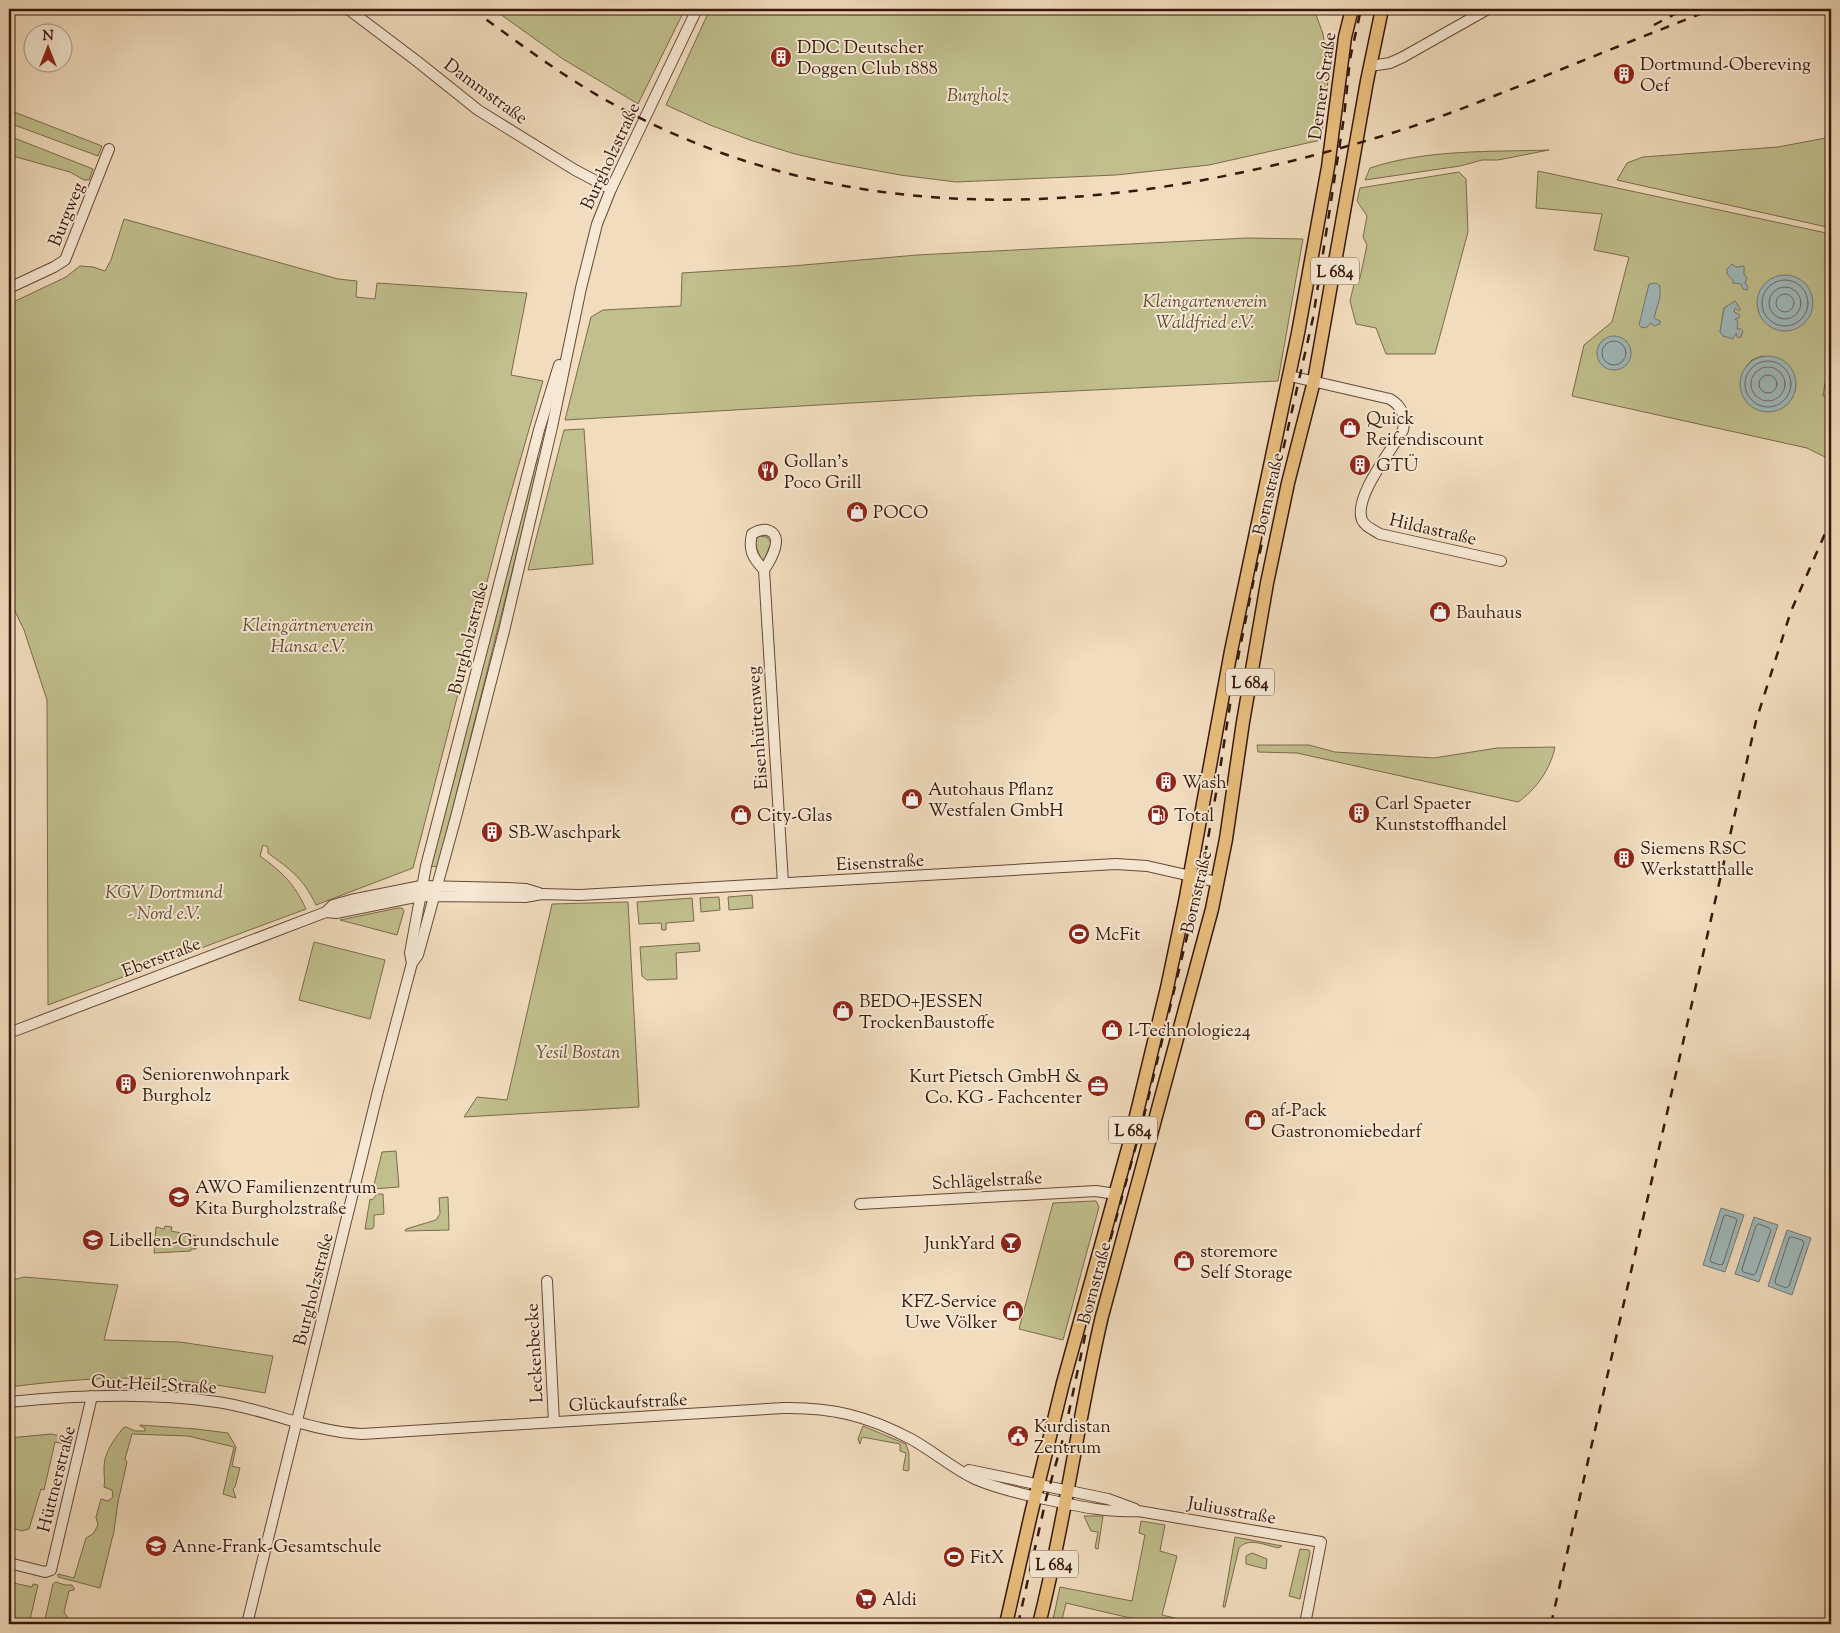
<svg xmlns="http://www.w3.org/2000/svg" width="1840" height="1633" font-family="'Sorts Mill Goudy',serif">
	<rect width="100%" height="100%" fill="#f1dcbd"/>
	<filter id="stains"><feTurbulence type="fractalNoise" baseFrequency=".004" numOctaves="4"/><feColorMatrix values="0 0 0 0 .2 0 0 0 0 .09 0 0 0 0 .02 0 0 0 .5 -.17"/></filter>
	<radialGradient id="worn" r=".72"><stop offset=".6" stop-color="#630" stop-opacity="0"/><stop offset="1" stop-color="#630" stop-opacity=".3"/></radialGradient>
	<g fill="#c0bf8d" stroke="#7c6b4c" fill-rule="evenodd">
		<path d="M 493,9 L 685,9 L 638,104 L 563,59 Z"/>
		<path d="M 710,9 L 1314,9 L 1323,34 L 1329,72 L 1321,140 L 1209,165 L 1116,175 L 956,182 L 900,175 L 835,163 L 795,154 L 753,141 L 710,125 L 666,105 Z"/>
		<path d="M 9,110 L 102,146 L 98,156 L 9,123 Z"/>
		<path d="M 9,136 L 93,169 L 89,180 L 84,180 L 70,172 L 9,155 Z"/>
		<path d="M 1831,137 L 1831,228 L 1617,180 L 1627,163 L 1643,157 L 1778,147 Z"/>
		<path d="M 1549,150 L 1498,160 L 1482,160 L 1460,166 L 1365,180 L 1370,168 C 1427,149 1490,152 1549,150 Z"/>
		<path d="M 1538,171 L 1831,234 L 1831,344 L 1823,396 L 1831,396 L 1831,460 L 1807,448 L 1572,396 L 1584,345 L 1612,322 L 1629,257 L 1594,250 L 1602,214 L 1536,208 ZM 1735,302 L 1734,312 L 1739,315 L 1739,317 L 1734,319 L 1737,329 L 1743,331 L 1740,338 L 1736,332 L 1720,332 L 1724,308 ZM 1762,356 C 1785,362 1796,363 1795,391 L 1746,366 L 1752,360 Z"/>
		<path d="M 1459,172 L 1466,179 L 1468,232 L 1435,354 L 1386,354 L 1376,328 L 1356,324 L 1350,301 L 1354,284 L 1360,278 L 1367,245 L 1363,237 L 1367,216 L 1357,201 L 1360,188 Z"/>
		<path d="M 124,219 L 338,279 L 357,281 L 356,297 L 375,299 L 377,283 L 527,293 L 511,375 L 543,381 L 504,516 L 413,868 L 316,905 C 303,878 291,870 268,853 L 268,847 L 263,845 L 260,856 C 282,872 294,883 306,909 L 48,1005 L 47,700 L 24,630 L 13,607 L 9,607 L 9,304 L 66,277 L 80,266 L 93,267 L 105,271 L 111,260 Z"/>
		<path d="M 1247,238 L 1303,239 L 1278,381 L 971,396 L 565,420 L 591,317 L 603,310 L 681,306 L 682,273 L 792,266 L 917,255 Z"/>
		<path d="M 584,429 L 593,564 L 528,570 L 564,430 Z"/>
		<path d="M 535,458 L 540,460 L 438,867 L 429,866 Z"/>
		<path d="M 759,536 L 767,537 L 771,543 L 764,560 L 761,559 L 755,544 L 757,538 Z"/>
		<path d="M 1257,745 L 1309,745 L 1335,752 L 1434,758 L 1497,748 L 1555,747 C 1551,768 1536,790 1518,802 L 1297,753 L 1258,752 Z"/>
		<path d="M 752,895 L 753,908 L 729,910 L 728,897 Z"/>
		<path d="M 719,897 L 720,910 L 701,912 L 700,898 Z"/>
		<path d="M 692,898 L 694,921 L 666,923 L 666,930 L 662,930 L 661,923 L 639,924 L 637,902 Z"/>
		<path d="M 628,902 L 639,1107 L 464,1117 L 477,1097 L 507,1100 L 552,904 Z"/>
		<path d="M 398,908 L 402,908 L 404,911 L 397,935 L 340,920 Z"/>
		<path d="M 314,942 L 385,960 L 370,1019 L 299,1000 Z"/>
		<path d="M 699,943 L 700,951 L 676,953 L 677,979 L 647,980 L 642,976 L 640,947 Z"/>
		<path d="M 396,1151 L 399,1187 L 373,1189 L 382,1152 Z"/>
		<path d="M 377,1194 L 383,1194 L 384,1214 L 374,1215 L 374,1227 L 372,1229 L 365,1229 L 370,1199 L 372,1200 Z"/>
		<path d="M 448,1197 L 449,1230 L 405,1231 L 406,1229 L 436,1220 L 440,1214 L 439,1198 Z"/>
		<path d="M 1093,1201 L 1096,1201 L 1099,1207 L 1063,1340 L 1019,1329 L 1053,1203 Z"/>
		<path d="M 165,1226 L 172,1227 L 171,1231 L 196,1236 L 196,1249 L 191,1249 L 191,1251 L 154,1253 L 156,1227 L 164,1229 Z"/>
		<path d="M 24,1277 L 118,1285 L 104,1340 L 180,1342 L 273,1356 L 265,1393 C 230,1387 195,1381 158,1379 C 109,1376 58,1381 9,1387 L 9,1281 Z"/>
		<path d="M 140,1425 L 196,1429 L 228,1433 L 236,1447 L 232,1466 L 240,1468 L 235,1487 L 233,1489 L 236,1498 L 223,1494 L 234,1447 L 188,1436 L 132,1434 L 125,1459 L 127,1462 L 118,1502 L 114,1531 L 100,1588 L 58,1577 L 58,1574 L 74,1578 L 86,1538 L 93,1534 L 98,1525 L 96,1517 L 101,1499 L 108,1501 L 113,1497 L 112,1490 L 104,1487 C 105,1480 104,1475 104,1468 C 104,1452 114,1440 123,1428 L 126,1427 L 135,1431 L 145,1431 L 145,1428 L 140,1426 Z"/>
		<path d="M 863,1426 L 906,1444 L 909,1453 L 909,1470 L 908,1471 L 903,1470 L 906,1453 L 900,1451 L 900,1444 L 862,1437 L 860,1444 L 858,1439 Z"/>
		<path d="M 51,1434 L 71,1438 L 70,1445 L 55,1442 L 44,1490 L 41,1489 L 29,1529 L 22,1531 L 9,1527 L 9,1438 Z"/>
		<path d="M 1084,1516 L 1103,1516 L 1098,1549 L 1095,1548 L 1098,1532 L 1091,1531 Z"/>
		<path d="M 1141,1521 L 1165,1525 L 1160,1551 L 1177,1556 L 1162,1615 L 1192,1622 L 1191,1624 L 1177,1622 L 1176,1624 L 1156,1624 L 1066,1603 L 1061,1624 L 1052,1624 L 1060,1587 L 1132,1601 L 1145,1535 L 1139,1533 Z"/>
		<path d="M 1235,1537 L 1282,1546 L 1278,1548 C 1265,1545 1248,1537 1239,1548 L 1225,1607 L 1223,1607 Z"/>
		<path d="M 1300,1549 L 1309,1550 L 1310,1553 L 1300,1599 L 1289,1596 Z"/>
		<path d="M 1252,1553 L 1267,1559 L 1266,1569 L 1246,1564 L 1246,1556 Z"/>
		<path d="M 9,1582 L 32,1587 L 33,1584 L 38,1585 L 29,1624 L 9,1624 Z"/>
		<path d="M 56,1582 L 65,1585 L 72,1585 L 74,1588 L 74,1590 L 69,1591 L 64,1612 L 68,1618 L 61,1624 L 44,1624 L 53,1584 Z"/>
	</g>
	<g fill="#9fb9bc" stroke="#767875">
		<path d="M 1732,264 L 1736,267 L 1744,266 L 1744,274 L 1747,278 L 1745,283 L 1748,287 L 1747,290 L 1743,289 L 1741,284 L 1733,283 L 1733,280 L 1727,274 L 1727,269 Z"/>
		<circle cx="1785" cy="303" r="28"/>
		<path d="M 1656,283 L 1660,286 L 1660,297 L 1654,318 L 1660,321 L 1660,324 L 1654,326 L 1651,323 L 1646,328 L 1641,327 L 1639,325 L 1649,284 Z"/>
		<path d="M 1735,301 L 1740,309 L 1739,311 L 1735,308 L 1734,312 L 1740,315 L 1739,318 L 1735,319 L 1738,321 L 1737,329 L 1741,329 L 1743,331 L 1740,338 L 1737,337 L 1736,333 L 1733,339 L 1723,336 L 1720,332 L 1724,308 Z"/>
		<circle cx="1614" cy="353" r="17"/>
		<circle cx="1768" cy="384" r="28"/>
		<path d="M 1721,1208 L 1744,1215 L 1725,1272 L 1703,1265 Z"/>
		<path d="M 1754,1217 L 1778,1225 L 1759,1282 L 1735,1274 Z"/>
		<path d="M 1787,1230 L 1811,1238 L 1792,1295 L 1768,1286 Z"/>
	</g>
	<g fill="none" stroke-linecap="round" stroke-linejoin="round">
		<g stroke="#6c6863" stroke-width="1">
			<circle cx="1785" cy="303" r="23"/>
			<circle cx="1785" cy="303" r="16"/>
			<circle cx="1785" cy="303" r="9"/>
			<circle cx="1614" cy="353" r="12"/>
			<circle cx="1768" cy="384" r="23"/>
			<circle cx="1768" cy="384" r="17"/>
			<circle cx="1768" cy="384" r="9"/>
			<path d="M 1726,1215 L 1735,1218 L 1737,1220 L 1723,1264 L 1720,1265 L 1711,1262 L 1710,1260 L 1724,1216 Z"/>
			<path d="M 1759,1224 L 1769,1228 L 1771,1230 L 1756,1273 L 1754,1275 L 1743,1272 L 1742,1269 L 1756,1226 Z"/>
			<path d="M 1792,1237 L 1802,1240 L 1804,1243 L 1789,1286 L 1786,1288 L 1776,1284 L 1775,1281 L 1789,1238 Z"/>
		</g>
		<g stroke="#664837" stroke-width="12">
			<g id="minor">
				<path d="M 348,9 L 418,62 L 478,110 L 575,170 L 611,189"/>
				<path d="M 1370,66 L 1390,63 L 1403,57 L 1488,9"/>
				<path d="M 9,288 L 54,267 L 65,260 L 109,149"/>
				<path d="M 1290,376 L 1390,399 C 1402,406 1406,417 1403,430 C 1392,450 1353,497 1362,520 C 1365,527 1374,530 1380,534 L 1501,561"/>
				<path d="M 764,570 C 770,561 786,535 767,530 C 761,529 757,531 752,534 C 748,551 753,558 764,570 L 783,883"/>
				<path d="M 326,912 L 333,905 L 351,900 L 421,886 L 508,888 L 526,889 L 539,893"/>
				<path d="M 412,963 L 410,953 L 426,866 L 539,430 L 559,365"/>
				<path d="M 9,1033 L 326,912 L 336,913 L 420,896 L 525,897 L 542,894 L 580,895 L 632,892 L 1116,864 L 1147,866 L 1217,882"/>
				<path d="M 860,1204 L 1096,1191 L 1115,1194"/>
				<path d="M 547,1281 L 554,1422"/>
				<path d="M 9,1402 C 77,1395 149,1392 217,1402 C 266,1409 313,1432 362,1434 L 783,1408 C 831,1407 868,1416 911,1439 C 933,1451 952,1468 975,1479 C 996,1488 1018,1493 1040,1498 C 1073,1505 1105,1513 1138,1511 L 1321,1542 L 1305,1624"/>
				<path d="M 969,1470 L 1108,1499 L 1135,1509"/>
				<path d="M 9,1563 L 45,1572 L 51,1570 L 92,1396"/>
				<path d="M 247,1624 L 378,1091 L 412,963 L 418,955 L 456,817 L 504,631 L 552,427 L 581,288 L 597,224 L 611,189 L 697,9"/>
			</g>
		</g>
		<g stroke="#38170a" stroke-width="15">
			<g id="major">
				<path d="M 1006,1624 L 1031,1514 L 1063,1383 L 1130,1141 L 1167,988 L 1185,902 L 1231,651 L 1298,333 L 1328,167 L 1345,37 L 1352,9"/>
				<path d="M 1039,1624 C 1065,1523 1078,1418 1102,1316 L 1212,909 L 1226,839 L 1243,722 L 1267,583 L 1288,483 L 1314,381 L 1367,81 L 1382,9"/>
			</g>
		</g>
		<use href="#minor" stroke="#f6e8d4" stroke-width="10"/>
		<use href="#major" stroke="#e8be7e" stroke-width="12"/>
		<g stroke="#38170a" stroke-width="2.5" stroke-dasharray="9 9" stroke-linecap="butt">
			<path d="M 472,9 C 524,47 574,85 632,114 C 876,239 1139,211 1392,133 C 1441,118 1488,98 1535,80 C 1594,56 1654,32 1713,9"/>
			<path d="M 1654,25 L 1684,9"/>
			<path d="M 1018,1624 L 1046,1499 L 1064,1435 L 1088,1322 L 1144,1116 L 1201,878 L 1218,782 L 1235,673 L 1254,578 L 1313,318 L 1344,117 L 1350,59 L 1361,9"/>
			<path d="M 1551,1624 L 1756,721 L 1791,611 L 1831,520"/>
		</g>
	</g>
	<defs>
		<g id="building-disc" transform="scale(1.125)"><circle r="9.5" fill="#8f2418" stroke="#f6e8d4"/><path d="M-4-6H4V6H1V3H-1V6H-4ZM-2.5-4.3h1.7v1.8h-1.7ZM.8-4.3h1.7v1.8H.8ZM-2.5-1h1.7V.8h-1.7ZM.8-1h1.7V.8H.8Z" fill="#fff"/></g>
		<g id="shop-disc" transform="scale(1.125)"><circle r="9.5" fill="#8f2418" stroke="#f6e8d4"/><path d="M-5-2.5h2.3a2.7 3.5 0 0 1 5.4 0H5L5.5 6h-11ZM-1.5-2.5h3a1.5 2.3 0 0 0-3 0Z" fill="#fff"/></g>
		<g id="restaurant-disc" transform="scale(1.125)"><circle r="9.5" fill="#8f2418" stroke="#f6e8d4"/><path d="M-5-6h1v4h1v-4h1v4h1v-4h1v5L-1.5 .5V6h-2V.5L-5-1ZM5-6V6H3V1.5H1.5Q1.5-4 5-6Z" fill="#fff"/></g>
		<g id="fuel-disc" transform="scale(1.125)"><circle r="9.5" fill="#8f2418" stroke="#f6e8d4"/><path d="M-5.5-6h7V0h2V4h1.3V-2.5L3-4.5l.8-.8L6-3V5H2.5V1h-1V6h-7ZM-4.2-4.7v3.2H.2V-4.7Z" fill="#fff"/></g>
		<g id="stadium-disc" transform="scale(1.125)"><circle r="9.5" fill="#8f2418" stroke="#f6e8d4"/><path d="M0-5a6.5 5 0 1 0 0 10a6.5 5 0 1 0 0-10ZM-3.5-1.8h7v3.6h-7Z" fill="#fff"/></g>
		<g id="office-disc" transform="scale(1.125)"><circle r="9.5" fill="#8f2418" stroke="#f6e8d4"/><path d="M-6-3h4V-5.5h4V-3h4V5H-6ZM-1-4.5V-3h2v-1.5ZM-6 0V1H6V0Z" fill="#fff"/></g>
		<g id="school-disc" transform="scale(1.125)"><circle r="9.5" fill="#8f2418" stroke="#f6e8d4"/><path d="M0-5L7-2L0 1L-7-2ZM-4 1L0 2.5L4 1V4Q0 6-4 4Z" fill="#fff"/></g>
		<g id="bar-disc" transform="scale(1.125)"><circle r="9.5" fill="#8f2418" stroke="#f6e8d4"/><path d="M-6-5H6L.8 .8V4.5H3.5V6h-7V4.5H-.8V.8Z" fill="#fff"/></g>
		<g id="civic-disc" transform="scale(1.125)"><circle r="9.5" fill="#8f2418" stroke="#f6e8d4"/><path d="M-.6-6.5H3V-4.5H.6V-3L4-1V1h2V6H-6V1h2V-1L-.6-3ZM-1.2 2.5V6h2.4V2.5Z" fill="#fff"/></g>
		<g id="supermarket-disc" transform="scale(1.125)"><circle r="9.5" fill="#8f2418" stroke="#f6e8d4"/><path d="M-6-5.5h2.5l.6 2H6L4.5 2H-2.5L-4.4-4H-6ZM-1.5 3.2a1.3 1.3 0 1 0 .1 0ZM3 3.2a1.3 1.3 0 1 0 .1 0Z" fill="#fff"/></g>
	</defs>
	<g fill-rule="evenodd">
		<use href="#building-disc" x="781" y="57"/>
		<use href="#building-disc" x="1624" y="74"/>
		<use href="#shop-disc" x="1350" y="428"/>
		<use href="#building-disc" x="1360" y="465"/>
		<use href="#restaurant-disc" x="768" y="471"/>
		<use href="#shop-disc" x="857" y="512"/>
		<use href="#shop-disc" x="1440" y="612"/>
		<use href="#building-disc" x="1166" y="782"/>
		<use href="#shop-disc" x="912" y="799"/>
		<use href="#building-disc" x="1359" y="813"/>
		<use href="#shop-disc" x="741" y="815"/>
		<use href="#fuel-disc" x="1158" y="815"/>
		<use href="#building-disc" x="492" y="832"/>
		<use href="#building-disc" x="1624" y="858"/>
		<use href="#stadium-disc" x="1079" y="934"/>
		<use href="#shop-disc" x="843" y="1011"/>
		<use href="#shop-disc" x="1112" y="1030"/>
		<use href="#building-disc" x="126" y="1084"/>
		<use href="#office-disc" x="1098" y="1086"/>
		<use href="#shop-disc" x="1255" y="1120"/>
		<use href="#school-disc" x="179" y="1197"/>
		<use href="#school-disc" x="93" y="1240"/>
		<use href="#bar-disc" x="1011" y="1243"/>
		<use href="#shop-disc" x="1184" y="1261"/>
		<use href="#shop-disc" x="1013" y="1311"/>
		<use href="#civic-disc" x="1018" y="1436"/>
		<use href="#school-disc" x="156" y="1546"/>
		<use href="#stadium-disc" x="954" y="1557"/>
		<use href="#supermarket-disc" x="866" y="1599"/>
	</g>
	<g text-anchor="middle" stroke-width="4" stroke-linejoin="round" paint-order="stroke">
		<g fill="#f6e8d4" stroke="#715647" stroke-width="1">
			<rect x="1311" y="257.5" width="48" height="27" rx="4"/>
			<rect x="1226" y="668.5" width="48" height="27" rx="4"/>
			<rect x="1109" y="1116.5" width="48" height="27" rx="4"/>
			<rect x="1030" y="1550.5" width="48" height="27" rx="4"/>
		</g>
		<g font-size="16" font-weight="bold" fill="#38170a">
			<text x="1335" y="277">L 684</text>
			<text x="1250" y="688">L 684</text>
			<text x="1133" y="1136">L 684</text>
			<text x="1054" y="1570">L 684</text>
		</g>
		<g font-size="18" fill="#38170a" stroke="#f6e8d4" text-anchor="start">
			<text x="797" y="53">DDC Deutscher<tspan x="797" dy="21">Doggen Club 1888</tspan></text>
			<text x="1640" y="70">Dortmund-Obereving<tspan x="1640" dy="21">Oef</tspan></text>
			<text x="1366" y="424">Quick<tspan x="1366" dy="21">Reifendiscount</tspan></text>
			<text x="784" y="467">Gollan's<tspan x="784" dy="21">Poco Grill</tspan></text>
			<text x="1376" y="471">GTÜ</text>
			<text x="873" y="518">POCO</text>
			<text x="1456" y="618">Bauhaus</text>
			<text x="1182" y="788">Wash</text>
			<text x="928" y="795">Autohaus Pflanz<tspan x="928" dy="21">Westfalen GmbH</tspan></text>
			<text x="1375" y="809">Carl Spaeter<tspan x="1375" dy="21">Kunststoffhandel</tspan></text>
			<text x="757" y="821">City-Glas</text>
			<text x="1174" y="821">Total</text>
			<text x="508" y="838">SB-Waschpark</text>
			<text x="1640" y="854">Siemens RSC<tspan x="1640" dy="21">Werkstatthalle</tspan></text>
			<text x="1095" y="940">McFit</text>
			<text x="859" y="1007">BEDO+JESSEN<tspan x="859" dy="21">TrockenBaustoffe</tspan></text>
			<text x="1128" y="1036">I-Technologie24</text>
			<text x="142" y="1080">Seniorenwohnpark<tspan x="142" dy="21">Burgholz</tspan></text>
			<text x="1082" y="1082" text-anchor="end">Kurt Pietsch GmbH &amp;<tspan x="1082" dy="21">Co. KG - Fachcenter</tspan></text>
			<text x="1271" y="1116">af-Pack<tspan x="1271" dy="21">Gastronomiebedarf</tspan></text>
			<text x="195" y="1193">AWO Familienzentrum<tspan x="195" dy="21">Kita Burgholzstraße</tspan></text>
			<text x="109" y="1246">Libellen-Grundschule</text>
			<text x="995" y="1249" text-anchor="end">JunkYard</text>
			<text x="1200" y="1257">storemore<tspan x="1200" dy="21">Self Storage</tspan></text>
			<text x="997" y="1307" text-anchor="end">KFZ-Service<tspan x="997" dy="21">Uwe Völker</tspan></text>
			<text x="1034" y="1432">Kurdistan<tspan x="1034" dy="21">Zentrum</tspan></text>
			<text x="172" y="1552">Anne-Frank-Gesamtschule</text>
			<text x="970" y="1563">FitX</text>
			<text x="882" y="1605">Aldi</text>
		</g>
		<g font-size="18" fill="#38170a" stroke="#f6e8d4">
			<text transform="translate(1322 86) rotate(-82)" y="6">Derner Straße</text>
			<text transform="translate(486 91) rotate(36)" y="6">Dammstraße</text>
			<text transform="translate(610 156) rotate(-65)" y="6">Burgholzstraße</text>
			<text transform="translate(66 214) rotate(-68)" y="6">Burgweg</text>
			<text transform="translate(1268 494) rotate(-77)" y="6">Bornstraße</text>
			<text transform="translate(1433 529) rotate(13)" y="6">Hildastraße</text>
			<text transform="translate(468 638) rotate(-76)" y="6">Burgholzstraße</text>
			<text transform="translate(757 728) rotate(-94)" y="6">Eisenhüttenweg</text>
			<text transform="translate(880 862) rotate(-3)" y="6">Eisenstraße</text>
			<text transform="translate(1196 892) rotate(-77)" y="6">Bornstraße</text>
			<text transform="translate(161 957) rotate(-21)" y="6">Eberstraße</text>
			<text transform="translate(987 1180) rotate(-3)" y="6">Schlägelstraße</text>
			<text transform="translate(1094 1283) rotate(-75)" y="6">Bornstraße</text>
			<text transform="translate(313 1289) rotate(-76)" y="6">Burgholzstraße</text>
			<text transform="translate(534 1353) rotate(-93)" y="6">Leckenbecke</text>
			<text transform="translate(154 1384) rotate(3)" y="6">Gut-Heil-Straße</text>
			<text transform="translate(628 1402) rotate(-3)" y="6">Glückaufstraße</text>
			<text transform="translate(56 1479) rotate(-76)" y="6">Hüttnerstraße</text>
			<text transform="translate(1232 1510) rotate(10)" y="6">Juliusstraße</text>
		</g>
		<g font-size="18" font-style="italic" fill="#614931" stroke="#f6e8d4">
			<text x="978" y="101">Burgholz</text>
			<text x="1205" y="307">Kleingartenverein<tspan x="1205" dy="21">Waldfried e.V.</tspan></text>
			<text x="308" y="631">Kleingärtnerverein<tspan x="308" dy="21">Hansa e.V.</tspan></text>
			<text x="164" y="898">KGV Dortmund<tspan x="164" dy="21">- Nord e.V.</tspan></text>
			<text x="578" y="1058">Yesil Bostan</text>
		</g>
	</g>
	<rect width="1840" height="1633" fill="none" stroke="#f1dcbd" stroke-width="30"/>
	<rect x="10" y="10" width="1820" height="1613" fill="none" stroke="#38170a" stroke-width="2.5"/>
	<rect x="15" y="15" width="1810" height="1603" fill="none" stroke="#38170a"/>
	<g transform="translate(48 48)"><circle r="24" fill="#f6e8d4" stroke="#aa9483"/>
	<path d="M0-4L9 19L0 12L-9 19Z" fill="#8f2418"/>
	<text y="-8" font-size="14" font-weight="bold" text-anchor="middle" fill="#38170a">N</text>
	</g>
	<rect width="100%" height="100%" filter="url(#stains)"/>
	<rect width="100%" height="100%" fill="url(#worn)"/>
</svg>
